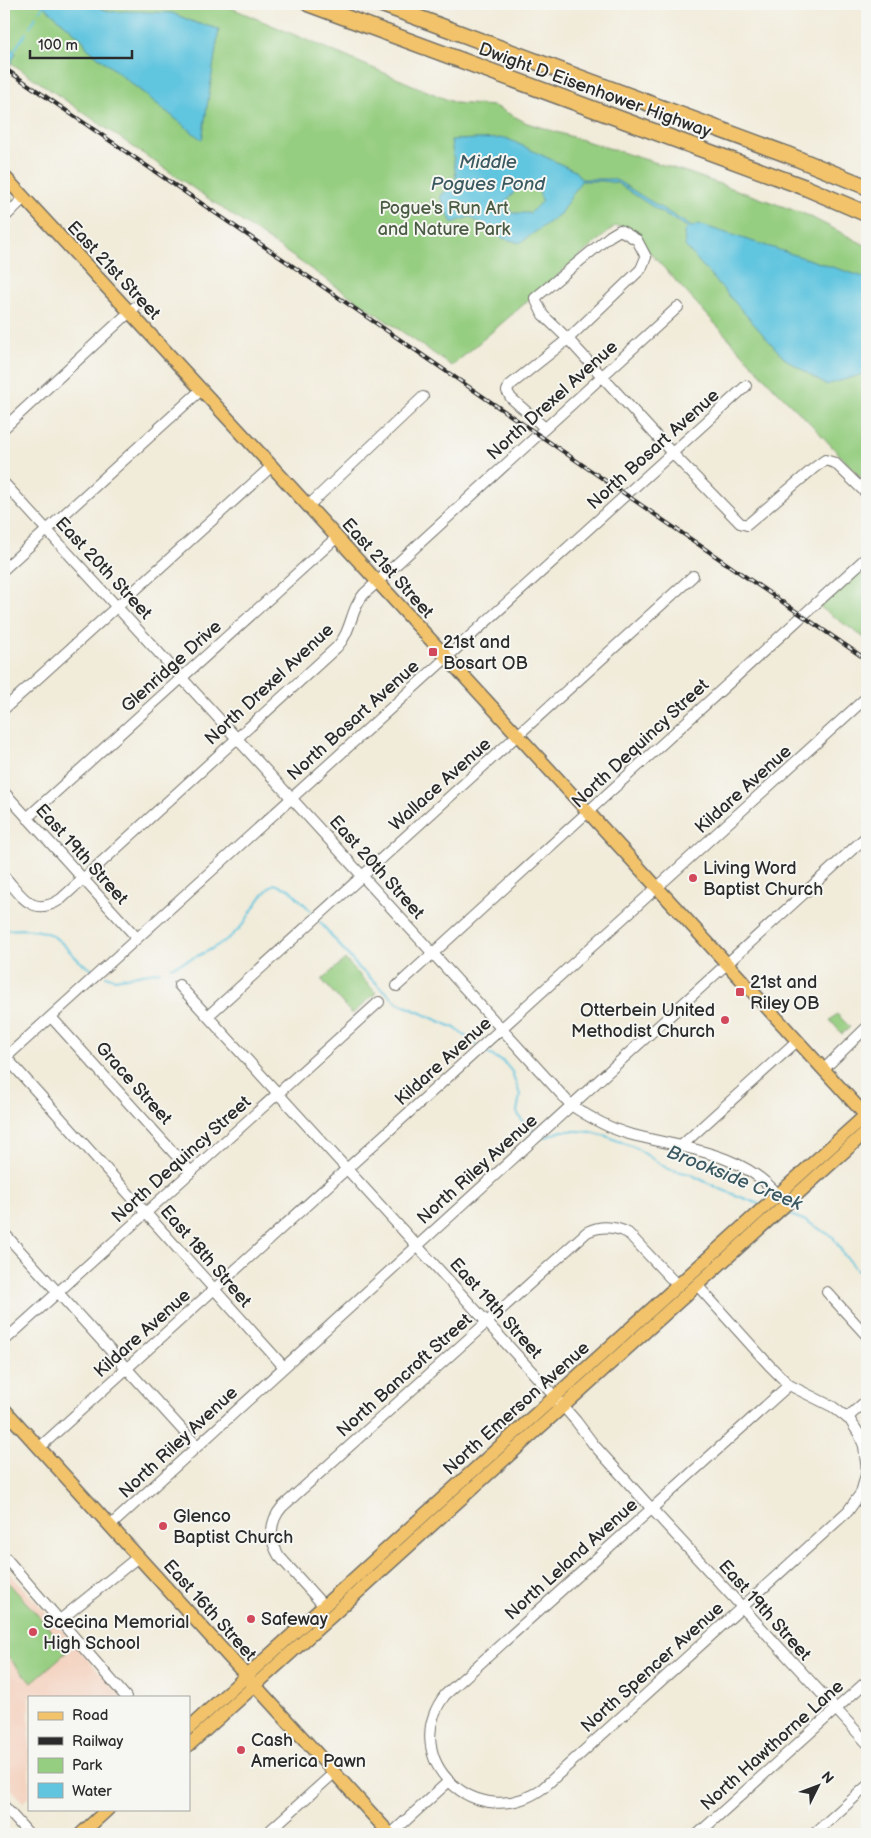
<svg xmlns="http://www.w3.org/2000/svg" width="871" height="1838" font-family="'Balsamiq Sans',sans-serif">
	<rect width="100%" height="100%" fill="#f6f6f2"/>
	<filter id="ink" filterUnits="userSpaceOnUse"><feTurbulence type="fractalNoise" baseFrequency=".02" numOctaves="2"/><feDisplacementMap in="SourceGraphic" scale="10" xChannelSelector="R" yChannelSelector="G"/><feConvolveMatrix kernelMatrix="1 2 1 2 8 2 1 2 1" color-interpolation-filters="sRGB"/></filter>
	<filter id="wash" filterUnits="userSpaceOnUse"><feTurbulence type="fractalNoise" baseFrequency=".0096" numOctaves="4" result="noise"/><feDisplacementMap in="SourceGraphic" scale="20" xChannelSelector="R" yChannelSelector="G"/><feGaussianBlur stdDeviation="1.12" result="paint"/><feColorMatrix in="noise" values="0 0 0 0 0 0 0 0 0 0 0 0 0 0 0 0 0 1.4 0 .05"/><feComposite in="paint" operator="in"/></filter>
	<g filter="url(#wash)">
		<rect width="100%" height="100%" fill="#f1ebd9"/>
		<path fill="#f4d3c1" d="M 4,1567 L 122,1697 L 29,1697 L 29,1796 L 23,1802 L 4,1781 Z"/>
		<g fill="#96ce81" stroke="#607c56">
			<path d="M 4,4 L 222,4 L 455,103 L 494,106 L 527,123 L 686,172 L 807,215 L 867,246 L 867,484 L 811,424 L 777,391 L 641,243 L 620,226 L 615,226 L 452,366 L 4,58 Z"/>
			<path d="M 4,189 L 15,201 L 4,211 Z"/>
			<path d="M 867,564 L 867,638 L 866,639 L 820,607 Z"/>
			<path d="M 345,959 L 376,993 L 352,1014 L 322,980 Z"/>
			<path d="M 837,1014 L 850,1027 L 842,1034 L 830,1020 Z"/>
			<path d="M 6,1580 L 69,1650 L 31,1683 L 4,1652 L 4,1582 Z"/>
		</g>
		<g fill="#61c5df" stroke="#467885" fill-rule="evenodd">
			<path d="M 39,4 L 90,4 L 111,12 L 127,11 L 172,13 L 196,23 L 219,29 L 202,140 L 87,48 L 83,40 L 44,6 Z"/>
			<path d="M 12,49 L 16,53 L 9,67 L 4,63 Z"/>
			<path d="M 506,138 L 575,171 L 581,179 L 612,179 L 618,181 L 692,227 L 698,224 L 867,278 L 867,373 L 826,385 L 784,358 L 685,246 L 684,231 L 689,228 L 665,215 L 617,183 L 603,181 L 581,181 L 560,214 L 520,243 L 502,238 L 470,217 L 452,223 L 440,197 L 449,187 L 457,186 L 451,140 ZM 523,187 L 538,188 L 542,201 L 530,213 L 511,213 L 507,201 L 515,191 Z"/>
		</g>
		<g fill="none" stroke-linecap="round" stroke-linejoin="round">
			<g stroke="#61c5df" stroke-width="2">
				<path d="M 40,11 L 44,6"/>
				<path d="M 30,27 L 36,17"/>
				<path d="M 13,52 L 26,33"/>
				<path d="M 320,922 L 358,967 L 398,1003 L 455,1028 L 476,1045"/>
				<path d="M 4,930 C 19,929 38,928 51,935 C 67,943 75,963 94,970"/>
				<path d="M 171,967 C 194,958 229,944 244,923 C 254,909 259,895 274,884 L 289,889 L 313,913"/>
				<path d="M 106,976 L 115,979 L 160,971"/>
				<path d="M 485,1052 L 504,1062 L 512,1072 L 520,1095 L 517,1112 L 522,1121 L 529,1129 L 534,1131"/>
				<path d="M 543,1138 L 562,1131 L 578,1131 L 591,1132 L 606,1136 L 636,1148 L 668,1169 L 690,1174 L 720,1189 L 759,1204"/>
				<path d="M 785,1213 L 806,1221 L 833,1237 L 844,1255 L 867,1282"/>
			</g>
		</g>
	</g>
	<g filter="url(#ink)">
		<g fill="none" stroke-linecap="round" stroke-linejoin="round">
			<g stroke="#706e68" stroke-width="12">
				<g id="minor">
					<path d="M 4,218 L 24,198"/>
					<path d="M 4,428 L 135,307"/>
					<path d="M 545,428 L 511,398 L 507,391 L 509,386 L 568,339 L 641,269 L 646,257 L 637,240 L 620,230 L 610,236 L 535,298 L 543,315 L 568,339 L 672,453 L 740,523 L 747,525 L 814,468 L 825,460 L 835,463 L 867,494"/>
					<path d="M 4,483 L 571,1105 C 589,1117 608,1128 629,1134 C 681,1148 741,1151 778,1195"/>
					<path d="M 308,506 L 423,397"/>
					<path d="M 4,569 L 201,390"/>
					<path d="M 4,709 L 272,466"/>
					<path d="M 4,792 L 137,938"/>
					<path d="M 27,818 L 336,538"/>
					<path d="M 4,876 C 22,896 32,918 61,899 L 337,647 C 352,631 350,610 364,594 L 678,307"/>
					<path d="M 179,985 L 555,1397 L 576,1421 L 594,1445 L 651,1508 L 867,1743"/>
					<path d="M 397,986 L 867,557"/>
					<path d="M 208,1016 L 693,576"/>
					<path d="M 51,1017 L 191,1172"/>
					<path d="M 4,1055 L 284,1367"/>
					<path d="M 4,1059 L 746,386"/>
					<path d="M 824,1069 L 867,1027"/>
					<path d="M 681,1146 L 798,1040"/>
					<path d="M 4,1233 L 197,1446"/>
					<path d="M 697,1285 L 769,1365 L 789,1385 L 833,1407 L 850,1420 L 859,1434 L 864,1446 L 867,1471"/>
					<path d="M 827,1292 L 867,1336"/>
					<path d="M 4,1341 L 379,1002"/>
					<path d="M 789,1385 L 445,1695 C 396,1760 479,1835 543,1788 L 848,1511 L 861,1493 L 867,1471"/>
					<path d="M 847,1418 L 867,1400"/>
					<path d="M 39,1448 L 867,697"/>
					<path d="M 110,1526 L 867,836"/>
					<path d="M 4,1556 L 126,1697"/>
					<path d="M 324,1606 L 279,1556 C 269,1540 269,1522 282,1507 L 587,1232 C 601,1225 614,1226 628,1233 L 678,1286"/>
					<path d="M 60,1620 L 138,1557"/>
					<path d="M 4,1806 L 29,1834"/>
					<path d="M 266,1834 L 334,1773"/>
					<path d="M 391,1834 L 448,1782"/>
					<path d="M 698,1834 L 867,1681"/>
					<path d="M 814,1834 L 867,1786"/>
				</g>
			</g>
			<g stroke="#706e68" stroke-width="15">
				<g id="major">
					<path d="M 4,176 L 268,462 L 867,1117"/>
					<path d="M 4,1409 L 390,1834"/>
					<path d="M 189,1728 L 867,1114"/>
					<path d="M 189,1745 L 867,1131"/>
					<path d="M 81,1834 L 108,1809"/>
				</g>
			</g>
			<g stroke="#706e68" stroke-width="18">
				<g id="highway">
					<path d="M 309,4 L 804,187 L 867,214"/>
					<path d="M 381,4 L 786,154 L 867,187"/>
				</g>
			</g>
			<use href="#minor" stroke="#fff" stroke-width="10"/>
			<use href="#major" stroke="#f2c36a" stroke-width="12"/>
			<use href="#highway" stroke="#f2c36a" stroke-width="15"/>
			<g stroke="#2b2b2b" stroke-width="4">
				<path id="rail" d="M 4,68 L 867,660"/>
			</g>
			<use href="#rail" stroke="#f6f6f2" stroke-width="2" stroke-dasharray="5.5" stroke-linecap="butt"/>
		</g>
	</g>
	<g fill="#d1495b" stroke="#f6f6f2" stroke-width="2">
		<rect x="428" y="647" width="10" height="10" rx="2.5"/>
		<circle cx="693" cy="878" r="5"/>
		<rect x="735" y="987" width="10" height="10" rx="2.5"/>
		<circle cx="725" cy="1020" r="5"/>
		<circle cx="163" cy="1526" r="5"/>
		<circle cx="251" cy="1619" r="5"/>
		<circle cx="33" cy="1632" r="5"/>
		<circle cx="241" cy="1750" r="5"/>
	</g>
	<g text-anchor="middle" stroke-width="4" stroke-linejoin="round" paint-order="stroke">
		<g font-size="18" fill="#2b2b2b" stroke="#f6f6f2">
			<text transform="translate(595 90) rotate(20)" y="6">Dwight D Eisenhower Highway</text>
			<text transform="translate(114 270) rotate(47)" y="6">East 21st Street</text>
			<text transform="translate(552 400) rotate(-42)" y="6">North Drexel Avenue</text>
			<text transform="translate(653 449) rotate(-42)" y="6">North Bosart Avenue</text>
			<text transform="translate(104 568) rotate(47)" y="6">East 20th Street</text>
			<text transform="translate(388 568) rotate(48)" y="6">East 21st Street</text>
			<text transform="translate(171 666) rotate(-42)" y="6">Glenridge Drive</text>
			<text transform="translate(269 684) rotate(-43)" y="6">North Drexel Avenue</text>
			<text transform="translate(353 720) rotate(-42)" y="6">North Bosart Avenue</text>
			<text transform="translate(640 743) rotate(-43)" y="6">North Dequincy Street</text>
			<text transform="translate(440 784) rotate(-42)" y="6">Wallace Avenue</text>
			<text transform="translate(743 789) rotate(-42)" y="6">Kildare Avenue</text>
			<text transform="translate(82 854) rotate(48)" y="6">East 19th Street</text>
			<text transform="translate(377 867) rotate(48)" y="6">East 20th Street</text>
			<text transform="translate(443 1061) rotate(-42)" y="6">Kildare Avenue</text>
			<text transform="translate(134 1083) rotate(48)" y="6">Grace Street</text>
			<text transform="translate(181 1159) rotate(-42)" y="6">North Dequincy Street</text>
			<text transform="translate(477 1169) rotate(-42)" y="6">North Riley Avenue</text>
			<text transform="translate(206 1256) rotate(49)" y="6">East 18th Street</text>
			<text transform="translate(496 1308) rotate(48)" y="6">East 19th Street</text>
			<text transform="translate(142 1333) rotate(-42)" y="6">Kildare Avenue</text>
			<text transform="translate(404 1375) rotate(-42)" y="6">North Bancroft Street</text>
			<text transform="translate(516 1408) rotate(-42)" y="6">North Emerson Avenue</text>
			<text transform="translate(178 1442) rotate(-43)" y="6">North Riley Avenue</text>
			<text transform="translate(571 1559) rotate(-42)" y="6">North Leland Avenue</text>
			<text transform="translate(210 1610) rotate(48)" y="6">East 16th Street</text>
			<text transform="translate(765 1610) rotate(48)" y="6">East 19th Street</text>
			<text transform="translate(652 1667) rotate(-42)" y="6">North Spencer Avenue</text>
			<text transform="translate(772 1745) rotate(-42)" y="6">North Hawthorne Lane</text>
		</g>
		<g font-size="18" fill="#4b5c45" stroke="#f6f6f2">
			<text x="444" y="214">Pogue's Run Art<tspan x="444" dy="21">and Nature Park</tspan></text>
		</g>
		<g font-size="18" fill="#2b2b2b" stroke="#f6f6f2" text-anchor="start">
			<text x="443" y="648">21st and<tspan x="443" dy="21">Bosart OB</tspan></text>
			<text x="703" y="874">Living Word<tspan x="703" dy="21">Baptist Church</tspan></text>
			<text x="750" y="988">21st and<tspan x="750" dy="21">Riley OB</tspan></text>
			<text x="715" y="1016" text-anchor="end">Otterbein United<tspan x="715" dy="21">Methodist Church</tspan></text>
			<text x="173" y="1522">Glenco<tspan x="173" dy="21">Baptist Church</tspan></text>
			<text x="261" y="1625">Safeway</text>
			<text x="43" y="1628">Scecina Memorial<tspan x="43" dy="21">High School</tspan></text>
			<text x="251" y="1746">Cash<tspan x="251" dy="21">America Pawn</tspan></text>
		</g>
		<g font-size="19" font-style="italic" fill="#3b5961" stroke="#f6f6f2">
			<text x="488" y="168">Middle<tspan x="488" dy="22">Pogues Pond</tspan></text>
			<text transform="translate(735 1177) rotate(22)" y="7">Brookside Creek</text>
		</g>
	</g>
	<rect width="871" height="1838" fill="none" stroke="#f6f6f2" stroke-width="20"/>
	<rect x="28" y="1696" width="162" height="115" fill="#f6f6f2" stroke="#a5a5a2"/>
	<rect x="38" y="1712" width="25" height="8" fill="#f2c36a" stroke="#a5a5a2"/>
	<text x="72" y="1720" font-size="15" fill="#2b2b2b">Road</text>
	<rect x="38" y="1737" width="25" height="8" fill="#2b2b2b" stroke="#a5a5a2"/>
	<text x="72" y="1746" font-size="15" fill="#2b2b2b">Railway</text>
	<rect x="38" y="1758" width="25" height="15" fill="#96ce81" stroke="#a5a5a2"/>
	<text x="72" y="1770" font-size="15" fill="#2b2b2b">Park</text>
	<rect x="38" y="1783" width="25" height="15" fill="#61c5df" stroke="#a5a5a2"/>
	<text x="72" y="1796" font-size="15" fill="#2b2b2b">Water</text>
	<g transform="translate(818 1786) rotate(48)" stroke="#f6f6f2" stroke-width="4" paint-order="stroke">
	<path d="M0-4L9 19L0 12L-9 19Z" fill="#2b2b2b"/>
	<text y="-8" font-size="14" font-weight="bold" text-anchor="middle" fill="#2b2b2b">N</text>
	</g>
	<path d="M30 50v8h102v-8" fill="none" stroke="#2b2b2b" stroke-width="2.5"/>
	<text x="38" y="50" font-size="15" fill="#2b2b2b" stroke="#f6f6f2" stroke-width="4" paint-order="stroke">100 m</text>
</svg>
